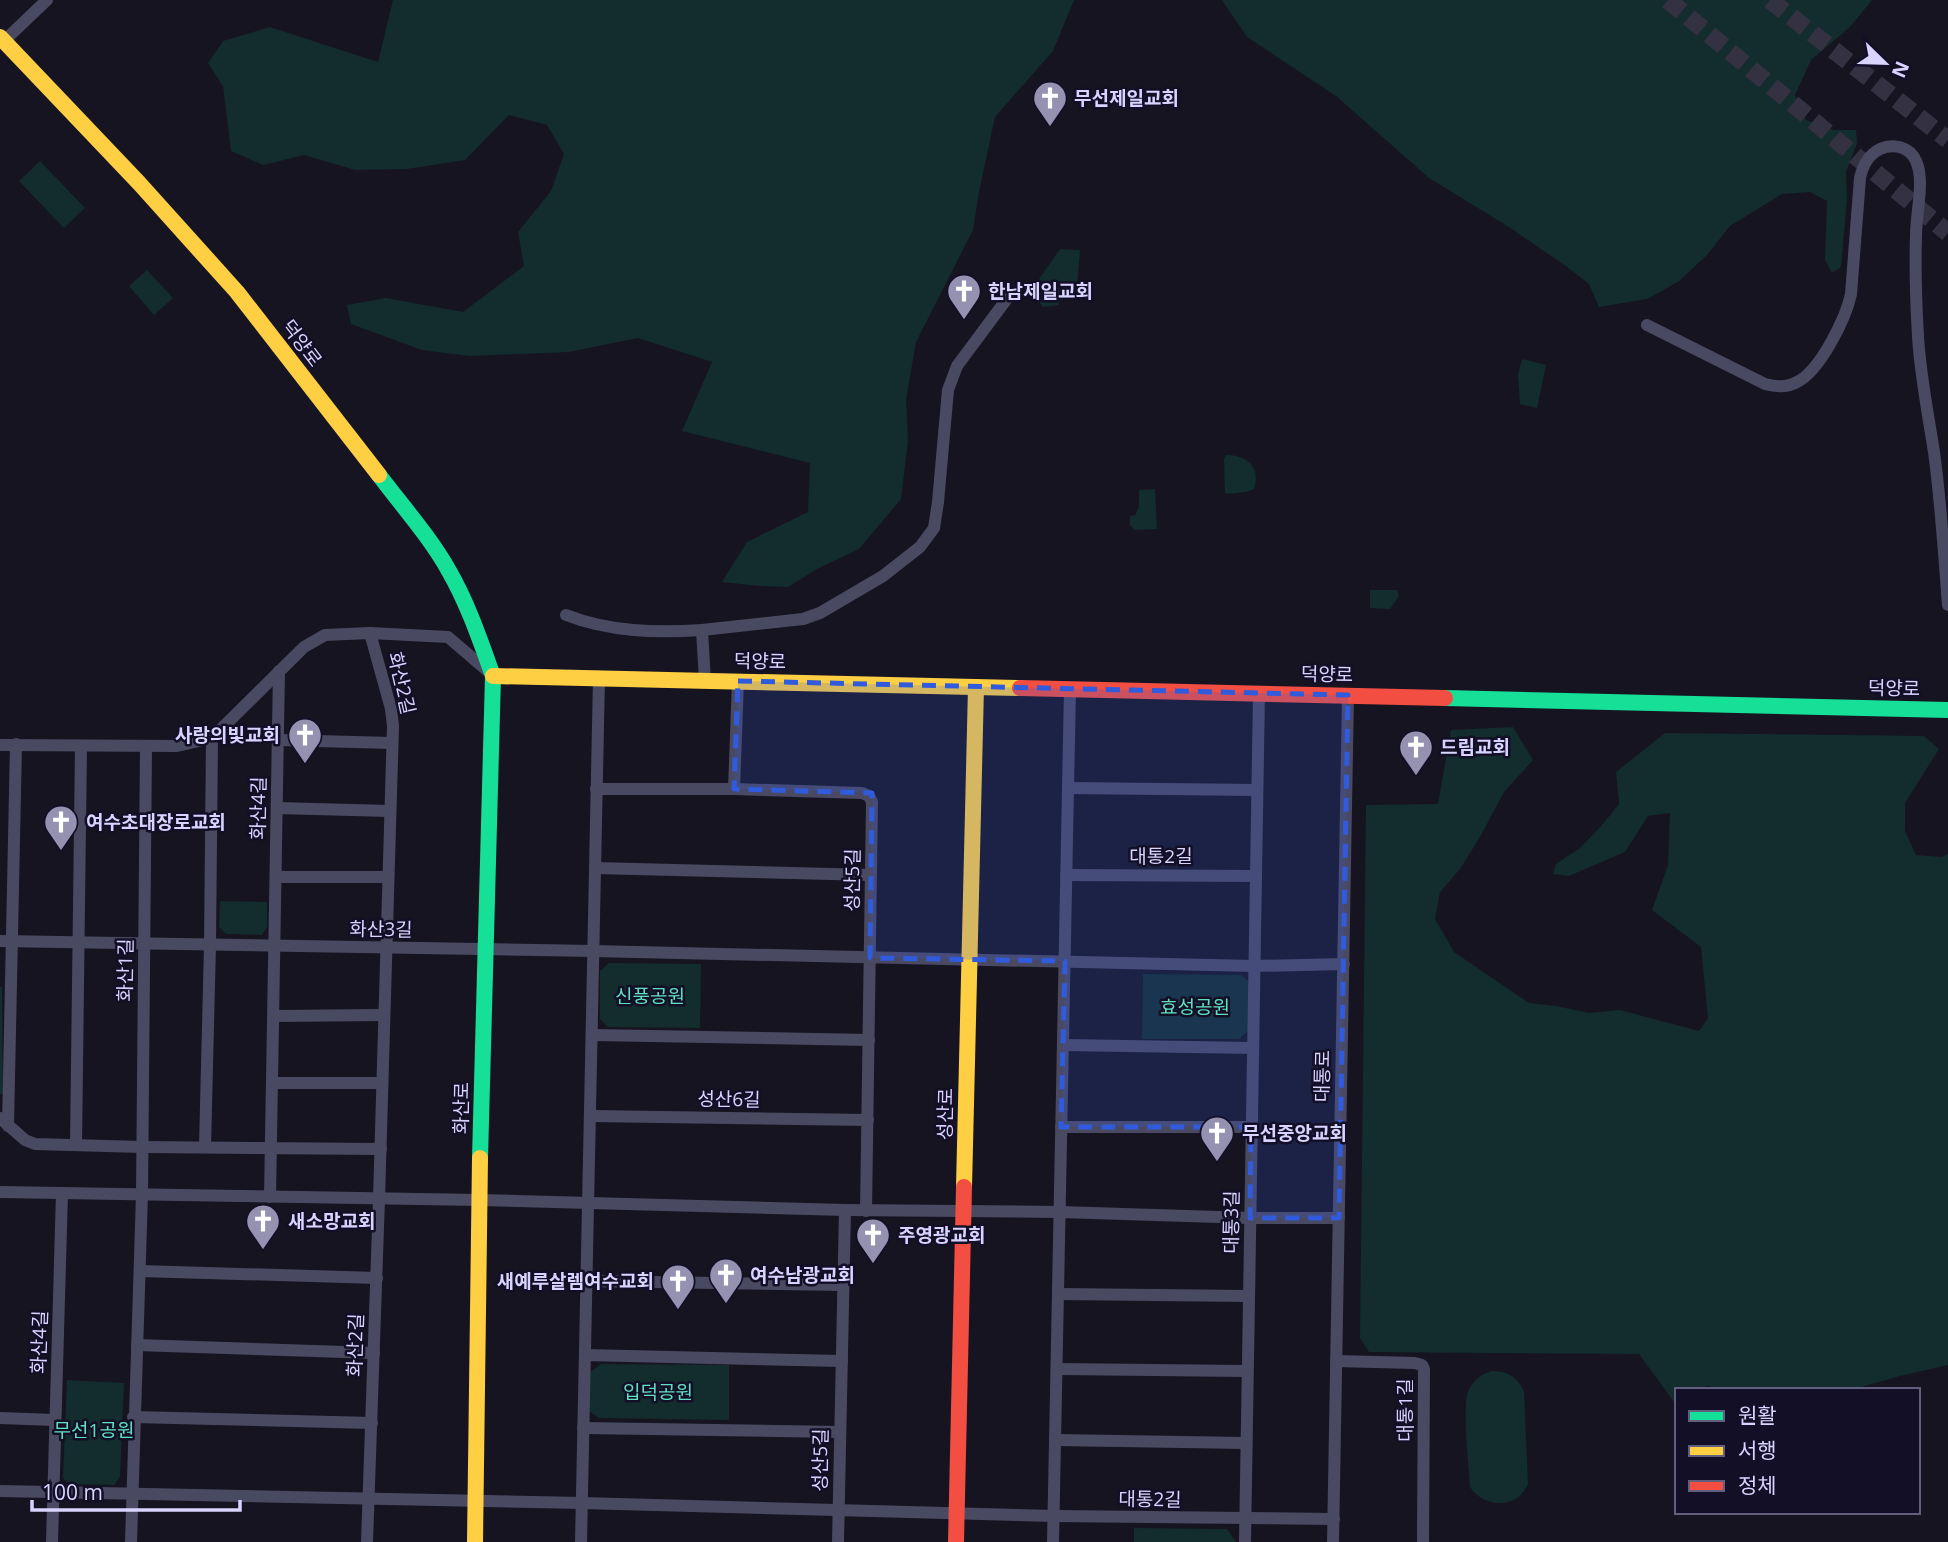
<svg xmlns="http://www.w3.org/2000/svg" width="1948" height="1542" font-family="'Open Sans','Noto Sans KR',sans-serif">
	<rect width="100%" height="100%" fill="#161421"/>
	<g fill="#132c2d">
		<path d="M 393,0 L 1074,0 L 1053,51 L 995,117 L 979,192 L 973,230 L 916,342 L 906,400 L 908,441 L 901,499 L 859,549 L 817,569 L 788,587 L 760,586 L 722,582 L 747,542 L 808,512 L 810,463 L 682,431 L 712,362 L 638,338 L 569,352 L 469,356 L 422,350 L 351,324 L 347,305 L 386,298 L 463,312 L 524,266 L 518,232 L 551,191 L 564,154 L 547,125 L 509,115 L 465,160 L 407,169 L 355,170 L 304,155 L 263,165 L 231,151 L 223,86 L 208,63 L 223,41 L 270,27 L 378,62 Z"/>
		<path d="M 1222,0 L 1872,0 L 1850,27 L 1811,60 L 1795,95 L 1806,120 L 1834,130 L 1856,130 L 1857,143 L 1846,172 L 1847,198 L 1841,267 L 1832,273 L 1825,260 L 1827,201 L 1810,192 L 1782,194 L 1730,226 L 1707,255 L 1678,282 L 1647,299 L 1599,307 L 1589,284 L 1567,267 L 1509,227 L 1429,178 L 1336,96 L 1247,37 Z"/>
		<path d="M 40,161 L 85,208 L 64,228 L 19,181 Z"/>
		<path d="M 1060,249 L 1080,250 L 1077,287 C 1065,286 1057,291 1059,305 L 1043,307 L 1030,292 Z"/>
		<path d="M 147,270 L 173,298 L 154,315 L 129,286 Z"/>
		<path d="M 1522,359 L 1546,365 L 1537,408 L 1520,404 L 1518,375 Z"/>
		<path d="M 1226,455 C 1247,455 1261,467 1254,489 L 1246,492 L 1227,494 L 1225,492 L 1224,459 Z"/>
		<path d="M 1155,489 L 1157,529 L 1135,530 L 1130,525 L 1130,516 L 1135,515 L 1139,507 L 1139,490 Z"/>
		<path d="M 1370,590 L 1397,590 L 1399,596 L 1390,609 L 1370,608 Z"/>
		<path d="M 1513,727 L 1533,760 L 1504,792 L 1480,837 L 1460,869 L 1440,892 L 1435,919 L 1454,952 L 1529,1003 L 1556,1006 L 1589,1013 L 1620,1010 L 1699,1031 L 1708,1018 L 1701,947 L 1652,910 L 1668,865 L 1670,813 L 1648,816 L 1625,852 L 1569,876 L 1553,874 L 1556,864 L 1580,848 L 1602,825 L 1619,804 L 1616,772 L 1665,733 L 1924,736 L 1939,749 L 1905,803 L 1905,831 L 1916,855 L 1942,857 L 1948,854 L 1948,1365 L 1900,1376 L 1851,1390 L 1718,1390 L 1716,1387 L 1706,1386 L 1705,1390 L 1677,1390 L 1677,1406 L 1639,1354 L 1369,1352 L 1360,1338 L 1366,805 L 1438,804 L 1451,730 Z"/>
		<path d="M 220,901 L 267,902 L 267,927 L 262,935 L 226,934 L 219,927 Z"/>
		<path d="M 609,963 L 701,964 L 700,1028 L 608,1027 L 600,1019 L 600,971 Z"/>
		<path d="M 1143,974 L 1241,975 L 1249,982 L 1248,1031 L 1239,1039 L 1142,1039 Z"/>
		<path d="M 0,987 L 2,987 L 3,1094 L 0,1094 Z"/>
		<path d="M 601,1364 L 729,1365 L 729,1420 L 599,1418 L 587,1410 L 589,1373 Z"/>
		<path d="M 1492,1371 C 1508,1371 1519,1378 1524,1392 L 1528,1484 C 1518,1509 1484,1509 1470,1487 C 1469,1467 1462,1407 1468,1392 C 1472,1381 1481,1374 1492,1371 Z"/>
		<path d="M 67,1380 L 124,1383 L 120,1477 L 114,1485 L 69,1484 L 63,1478 Z"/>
		<path d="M 1134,1528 L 1227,1529 L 1236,1542 L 1134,1542 Z"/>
	</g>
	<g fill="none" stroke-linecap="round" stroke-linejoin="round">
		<g stroke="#333142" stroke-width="18" stroke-dasharray="18 9" stroke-linecap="butt">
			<path d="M 1668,0 L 1948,233"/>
			<path d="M 1770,0 L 1948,140"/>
		</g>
		<g stroke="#4a4962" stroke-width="12">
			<path d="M 4,41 L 47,0"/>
			<path d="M 1647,325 L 1765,384 C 1776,387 1787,388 1797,382 C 1820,371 1846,318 1851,294 L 1860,178 C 1863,165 1868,155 1880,149 C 1894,143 1910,147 1916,161 C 1925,180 1916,213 1916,235 C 1915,268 1916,303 1918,336 C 1920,374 1928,413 1934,452 C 1941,503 1944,554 1948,605"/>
			<path d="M 566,615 C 610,632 656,633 702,630"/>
			<path d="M 705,681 L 702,630 L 803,619 L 820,613 L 883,576 L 920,547 L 934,528 L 938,502 L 948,390 L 957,366 L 1009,296"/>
			<path d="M 738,681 L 734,789 L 862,793 L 869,796 L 872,802 L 866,1211"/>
			<path d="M 278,740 L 392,743"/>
			<path d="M 0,745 L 177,746 L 212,738 L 304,647 L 325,635 L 370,633 L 448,637 L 490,673"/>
			<path d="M 1068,788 L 1257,790"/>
			<path d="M 596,789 L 734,789"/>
			<path d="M 277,808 L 390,811"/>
			<path d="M 595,868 L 871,875"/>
			<path d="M 1066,875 L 1256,876"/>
			<path d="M 276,877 L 388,877"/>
			<path d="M 0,941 L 593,951 L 1254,966 L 1344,964"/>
			<path d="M 274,1016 L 384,1015"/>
			<path d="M 592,1035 L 869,1040"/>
			<path d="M 1063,1045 L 1253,1048"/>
			<path d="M 272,1083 L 382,1083"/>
			<path d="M 590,1116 L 868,1120"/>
			<path d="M 0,1118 L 25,1140 L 35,1144 L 142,1147 L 381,1149"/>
			<path d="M 8,1126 L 16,744"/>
			<path d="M 1061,1127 L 1251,1127"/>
			<path d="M 76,1145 L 81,746"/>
			<path d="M 205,1147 L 210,945 L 212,738"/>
			<path d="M 0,1192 L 479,1200 L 845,1210 L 1060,1212 L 1250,1218 L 1339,1218"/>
			<path d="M 270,1197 L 279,671"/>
			<path d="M 140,1271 L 377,1278"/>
			<path d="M 586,1281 L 843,1285"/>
			<path d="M 1058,1294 L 1249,1296"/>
			<path d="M 137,1345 L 374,1353"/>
			<path d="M 585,1355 L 842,1361"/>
			<path d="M 1336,1361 L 1415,1363 L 1422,1365 L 1424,1369 L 1423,1542"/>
			<path d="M 1057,1369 L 1247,1371"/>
			<path d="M 133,1417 L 372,1423"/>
			<path d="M 0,1418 L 55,1420"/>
			<path d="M 583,1428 L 840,1432"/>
			<path d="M 1055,1440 L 1246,1443"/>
			<path d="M 0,1491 L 582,1503 L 1054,1516 L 1334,1519"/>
			<path d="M 52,1542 L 62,1193"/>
			<path d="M 131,1542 L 142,1194 L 146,747"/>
			<path d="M 367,1542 L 379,1199 L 393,726 L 391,709 L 370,633"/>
			<path d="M 581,1542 L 599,678"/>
			<path d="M 838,1542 L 845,1210"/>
			<path d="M 1053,1542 L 1070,689"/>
			<path d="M 1245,1542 L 1259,693"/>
			<path d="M 1333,1542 L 1348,695"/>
		</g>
		<g stroke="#16e098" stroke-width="16">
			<path d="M 379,475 C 403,507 430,537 449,571 C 468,604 480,640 493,676 L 480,1158"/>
			<path d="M 1445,698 L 1948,710"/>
		</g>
		<g stroke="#ffcf43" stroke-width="16">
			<path d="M 0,37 L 139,183 L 237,292 L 379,475"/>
			<path d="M 493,676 L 1020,688"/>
			<path d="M 964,1187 L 976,687"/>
			<path d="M 475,1542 L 480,1158"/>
		</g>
		<g stroke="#f24e42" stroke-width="16">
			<path d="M 1020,688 L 1445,698"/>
			<path d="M 956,1542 L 964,1187"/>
		</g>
	</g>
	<path fill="#305bdc" fill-opacity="0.2" stroke="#305bdc" stroke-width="5" stroke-dasharray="14 9" stroke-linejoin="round" d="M 738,681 L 1348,695 L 1339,1218 L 1250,1218 L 1251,1127 L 1061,1127 L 1065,961 L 870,958 L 872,793 L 734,789 Z"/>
	<defs>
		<g id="church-pin" transform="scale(1.75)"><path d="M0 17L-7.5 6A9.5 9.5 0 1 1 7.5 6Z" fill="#9591b1" stroke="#130f26"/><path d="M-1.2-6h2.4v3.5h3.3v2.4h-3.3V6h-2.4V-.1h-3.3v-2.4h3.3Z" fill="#fff"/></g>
	</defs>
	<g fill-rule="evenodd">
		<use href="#church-pin" x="1050" y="98"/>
		<use href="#church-pin" x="964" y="291"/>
		<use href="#church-pin" x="305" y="735"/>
		<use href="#church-pin" x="1416" y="747"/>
		<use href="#church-pin" x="61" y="822"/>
		<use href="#church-pin" x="1217" y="1133"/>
		<use href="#church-pin" x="263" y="1221"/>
		<use href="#church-pin" x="873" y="1235"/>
		<use href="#church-pin" x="726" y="1275"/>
		<use href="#church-pin" x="678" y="1281"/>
	</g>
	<g text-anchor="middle" stroke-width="5" stroke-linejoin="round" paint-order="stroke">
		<g font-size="19" font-weight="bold" fill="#d9d4ff" stroke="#130f26" text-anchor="start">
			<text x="1074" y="105">무선제일교회</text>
			<text x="988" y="298">한남제일교회</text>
			<text x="280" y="742" text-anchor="end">사랑의빛교회</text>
			<text x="1440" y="754">드림교회</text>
			<text x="86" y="829">여수초대장로교회</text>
			<text x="1242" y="1140">무선중앙교회</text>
			<text x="288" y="1228">새소망교회</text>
			<text x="898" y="1242">주영광교회</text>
			<text x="750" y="1282">여수남광교회</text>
			<text x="654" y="1288" text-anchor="end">새예루살렘여수교회</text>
		</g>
		<g font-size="19" fill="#d9d4ff" stroke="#130f26">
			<text transform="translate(302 343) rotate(53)" y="7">덕양로</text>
			<text transform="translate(760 661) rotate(1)" y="7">덕양로</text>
			<text transform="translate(1327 674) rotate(1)" y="7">덕양로</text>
			<text transform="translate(402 683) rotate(77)" y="7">화산2길</text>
			<text transform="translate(1894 688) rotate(1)" y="7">덕양로</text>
			<text transform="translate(258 808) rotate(-89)" y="7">화산4길</text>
			<text x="1161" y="863">대통2길</text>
			<text transform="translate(852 880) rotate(-89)" y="7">성산5길</text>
			<text transform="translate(381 929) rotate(1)" y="7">화산3길</text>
			<text transform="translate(125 970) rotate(-89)" y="7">화산1길</text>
			<text transform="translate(1322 1076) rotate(-89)" y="7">대통로</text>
			<text transform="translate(729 1099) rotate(1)" y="7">성산6길</text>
			<text transform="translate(461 1108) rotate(-89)" y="7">화산로</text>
			<text transform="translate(945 1114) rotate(-89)" y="7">성산로</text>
			<text transform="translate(1231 1222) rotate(-89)" y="7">대통3길</text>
			<text transform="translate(39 1342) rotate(-88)" y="7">화산4길</text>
			<text transform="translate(355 1345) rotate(-88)" y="7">화산2길</text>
			<text transform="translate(1405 1410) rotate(-90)" y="7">대통1길</text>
			<text transform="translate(820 1460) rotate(-89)" y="7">성산5길</text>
			<text transform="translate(1150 1499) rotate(1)" y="7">대통2길</text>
		</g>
		<g font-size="19" fill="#5fe0c0" stroke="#130f26">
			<text x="650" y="1003">신풍공원</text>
			<text x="1195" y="1014">효성공원</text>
			<text x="658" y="1399">입덕공원</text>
			<text x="94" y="1437">무선1공원</text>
		</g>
	</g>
	<rect x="1675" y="1388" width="245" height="126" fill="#130f26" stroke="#625e7d" stroke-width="2"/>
	<rect x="1689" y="1411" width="35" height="10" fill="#16e098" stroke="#625e7d" stroke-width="2"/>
	<text x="1738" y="1423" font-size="21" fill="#d9d4ff">원활</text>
	<rect x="1689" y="1446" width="35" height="10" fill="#ffcf43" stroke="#625e7d" stroke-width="2"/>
	<text x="1738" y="1458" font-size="21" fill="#d9d4ff">서행</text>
	<rect x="1689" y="1481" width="35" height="10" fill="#f24e42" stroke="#625e7d" stroke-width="2"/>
	<text x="1738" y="1493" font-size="21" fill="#d9d4ff">정체</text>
	<g transform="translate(1885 63) rotate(113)" stroke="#130f26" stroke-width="5" paint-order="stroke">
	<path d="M0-5L12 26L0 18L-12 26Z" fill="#d9d4ff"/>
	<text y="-10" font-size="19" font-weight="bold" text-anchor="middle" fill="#d9d4ff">N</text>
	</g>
	<path d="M32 1500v10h208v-10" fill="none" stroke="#d9d4ff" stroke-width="3.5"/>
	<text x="42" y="1500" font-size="21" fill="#d9d4ff" stroke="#130f26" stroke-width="5" paint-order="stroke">100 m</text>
</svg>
